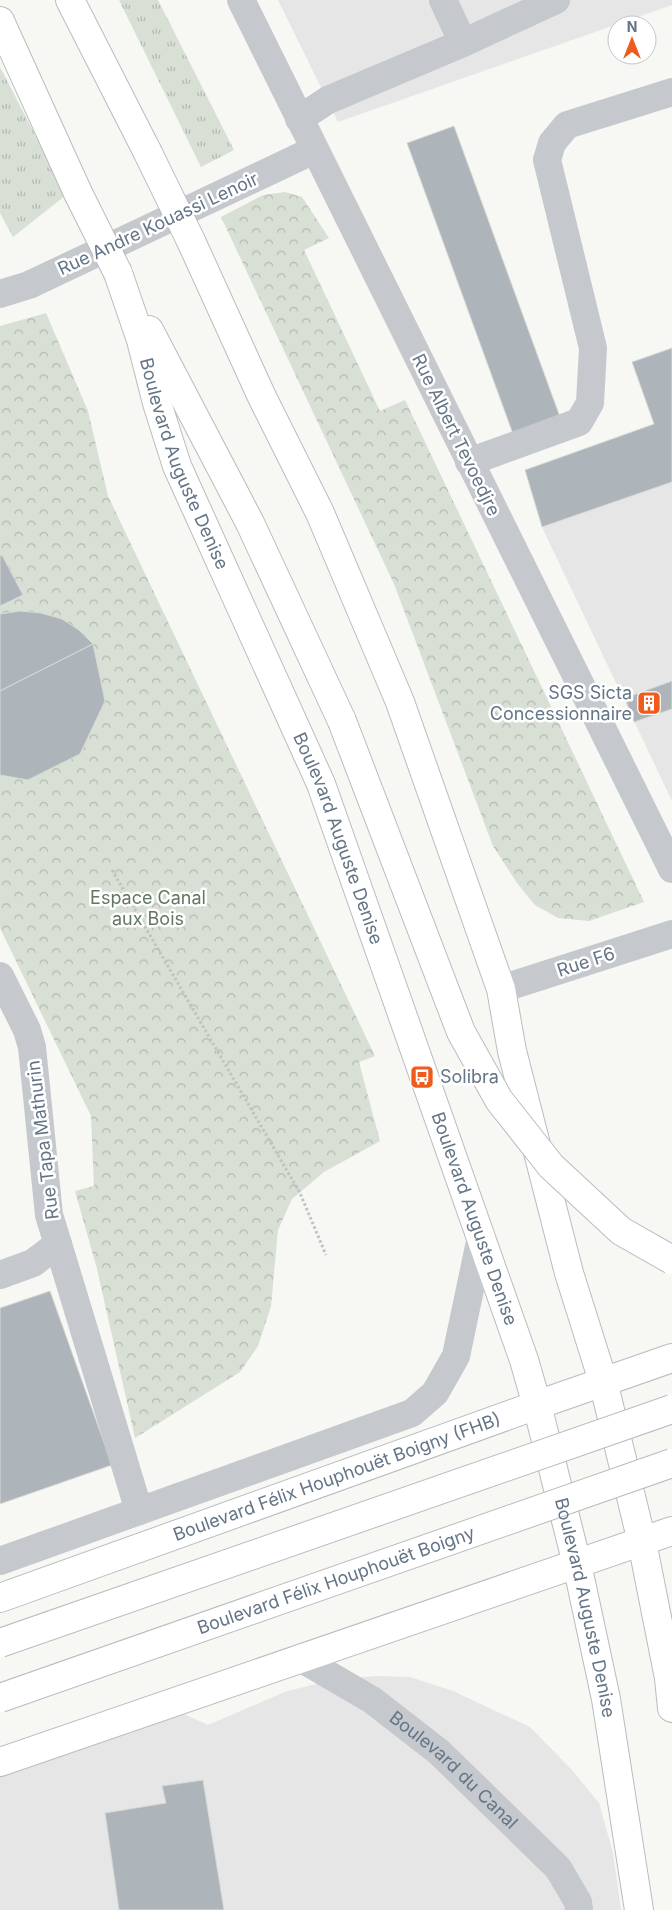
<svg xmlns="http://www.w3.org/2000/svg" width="672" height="1910" font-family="Inter,sans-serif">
	<defs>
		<pattern id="grass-tufts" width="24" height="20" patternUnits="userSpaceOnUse" patternTransform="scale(1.25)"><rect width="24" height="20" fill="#d8dfd5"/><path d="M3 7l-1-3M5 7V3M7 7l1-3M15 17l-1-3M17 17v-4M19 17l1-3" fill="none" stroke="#b3b9b2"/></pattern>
		<pattern id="park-crowns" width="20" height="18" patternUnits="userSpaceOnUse" patternTransform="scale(1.25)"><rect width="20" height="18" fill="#d8dfd5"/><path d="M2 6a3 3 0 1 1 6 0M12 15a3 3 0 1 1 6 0" fill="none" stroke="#b3b9b2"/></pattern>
	</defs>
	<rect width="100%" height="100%" fill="#f7f7f4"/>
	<g fill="#e5e6e5">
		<path d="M 278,0 L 672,0 L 672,5 L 338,122 Z"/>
		<path d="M 672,482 L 672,801 L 542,527 Z"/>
		<path d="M 377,1676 L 410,1677 L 453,1691 L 530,1727 L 572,1770 L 599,1803 L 613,1853 L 621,1910 L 0,1910 L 0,1766 L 169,1707 L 208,1725 L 287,1691 L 338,1679 Z"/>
	</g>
	<g fill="url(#grass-tufts)">
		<path d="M 119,0 L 158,0 L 234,150 L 201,167 Z"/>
		<path d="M 0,67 L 66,195 L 13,237 L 0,213 Z"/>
	</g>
	<g fill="url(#park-crowns)">
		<path d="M 285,192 L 302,197 L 329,238 L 304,250 L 380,411 L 405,400 L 644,902 L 589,921 L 558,918 L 535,905 L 517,883 L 493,846 L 394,584 L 221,217 L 263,195 Z"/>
		<path d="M 46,313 L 88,411 L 108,496 L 375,1056 L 359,1062 L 380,1141 L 324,1172 L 292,1199 L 278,1230 L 271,1306 L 258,1346 L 240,1372 L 135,1438 L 97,1269 L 75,1191 L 94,1186 L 91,1116 L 0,928 L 0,326 Z"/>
	</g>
	<g fill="#adb5bb" stroke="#d9d9d6">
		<path d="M 454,126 L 560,417 L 513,434 L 407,143 Z"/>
		<path d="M 672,348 L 672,482 L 542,527 L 525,470 L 654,424 L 632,362 Z"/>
		<path d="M 2,555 L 23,595 L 0,606 L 0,556 Z"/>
		<path d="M 20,611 L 41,613 L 62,619 L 79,630 L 93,644 L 0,691 L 0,614 Z"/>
		<path d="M 93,644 L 105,701 L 80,754 L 28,780 L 0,775 L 0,691 Z"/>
		<path d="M 672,681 L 672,709 L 634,722 L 625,698 Z"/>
		<path d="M 50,1291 L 112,1465 L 0,1504 L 0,1308 Z"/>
		<path d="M 203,1780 L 224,1910 L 119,1910 L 105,1813 L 166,1803 L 162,1786 Z"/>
	</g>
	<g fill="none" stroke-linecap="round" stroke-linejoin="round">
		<g stroke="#b8bcc0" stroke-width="30">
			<g id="major">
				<path d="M 603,1381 L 642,1542 L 669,1678 L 672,1708"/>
				<path id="s2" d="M 0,1598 L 537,1405 L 577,1564 L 606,1699 L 639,1910"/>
				<path d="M 0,1762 L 672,1531"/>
			</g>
		</g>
		<g stroke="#b9bcc0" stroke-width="30">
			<g id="highway">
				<path d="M 70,0 L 147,151"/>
				<path d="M 0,21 L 78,193"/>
				<path d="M 191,241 L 262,397 L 320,513 L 400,702 L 501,989 L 512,1051 L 569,1273 L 603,1381"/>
				<path id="s3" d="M 118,273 L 141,340 L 157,403 L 177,466 L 321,784 L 524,1360 L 537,1405 L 672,1358"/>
				<path d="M 149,330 L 250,523 L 342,721"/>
			</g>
		</g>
		<path stroke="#c0c2c5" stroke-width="3" stroke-dasharray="2.5 2.5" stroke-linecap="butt" d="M 112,870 L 300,1193 L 326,1255"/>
		<g stroke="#c5c8cc" stroke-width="28">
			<path d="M 241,0 L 672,869"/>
			<path d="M 443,0 L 463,43"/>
			<path d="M 299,119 L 328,100 L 463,43 L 556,0"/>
			<path d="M 0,294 L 29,285 L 314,150"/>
			<path d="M 469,462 L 579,422 L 590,403 L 593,348 L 547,160 L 552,143 L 567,125 L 672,92"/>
			<path d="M 0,976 L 27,1030 L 32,1047 L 49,1215 L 58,1244 L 33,1263 L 0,1275"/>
			<path d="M 501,989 L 672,934"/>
			<path d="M 58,1244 L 139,1511"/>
			<path d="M 0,1561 L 412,1413 L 435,1393 L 456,1356 L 481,1237"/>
			<path id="s1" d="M 300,1658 L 372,1700 L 439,1752 L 558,1868 L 578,1902 L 579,1910"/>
		</g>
		<use href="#major" stroke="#fff" stroke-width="28"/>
		<use href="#highway" stroke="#fff" stroke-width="28"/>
		<g stroke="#b8bcc0" stroke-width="30" stroke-linecap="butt">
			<g id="major-bridge">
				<path d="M 0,1643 L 672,1409"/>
				<path id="s4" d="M 0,1698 L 672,1463"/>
			</g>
		</g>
		<g stroke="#b9bcc0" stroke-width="30" stroke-linecap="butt">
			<g id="highway-bridge">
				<path d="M 147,151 L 191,241"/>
				<path d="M 78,193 L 118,273"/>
				<path d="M 342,721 L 461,1032 L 499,1100 L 551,1166 L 621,1231 L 672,1260"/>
			</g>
		</g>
		<use href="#major-bridge" stroke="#fff" stroke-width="28"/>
		<use href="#highway-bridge" stroke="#fff" stroke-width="28"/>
	</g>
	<defs>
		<g id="building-square" transform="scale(1.25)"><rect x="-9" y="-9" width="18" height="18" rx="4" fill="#ee5b1d" stroke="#fff"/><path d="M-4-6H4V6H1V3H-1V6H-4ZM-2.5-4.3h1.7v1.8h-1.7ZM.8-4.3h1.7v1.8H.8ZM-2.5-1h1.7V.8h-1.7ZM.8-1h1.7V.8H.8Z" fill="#fff"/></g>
		<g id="bus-square" transform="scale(1.25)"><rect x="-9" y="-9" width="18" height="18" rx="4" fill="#ee5b1d" stroke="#fff"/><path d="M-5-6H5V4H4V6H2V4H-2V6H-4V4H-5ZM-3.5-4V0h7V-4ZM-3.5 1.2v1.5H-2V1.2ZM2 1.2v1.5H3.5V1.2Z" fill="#fff"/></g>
	</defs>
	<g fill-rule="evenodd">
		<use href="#building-square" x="649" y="703"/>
		<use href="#bus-square" x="422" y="1077"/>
	</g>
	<g text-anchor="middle" stroke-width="5" stroke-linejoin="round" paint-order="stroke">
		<g font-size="18" fill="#647587" stroke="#fff">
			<text transform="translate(158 224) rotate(-25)" y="6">Rue Andre Kouassi Lenoir</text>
			<text transform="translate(456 435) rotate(64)" y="6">Rue Albert Tevoedjre</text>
			<text dy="6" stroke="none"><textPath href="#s3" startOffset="202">Boulevard Auguste Denise</textPath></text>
			<text dy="6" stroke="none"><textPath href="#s3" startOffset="608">Boulevard Auguste Denise</textPath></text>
			<text transform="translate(586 962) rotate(-18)" y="6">Rue F6</text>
			<text transform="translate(43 1140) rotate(-97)" y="6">Rue Tapa Mathurin</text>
			<text dy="6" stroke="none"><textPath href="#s3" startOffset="1012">Boulevard Auguste Denise</textPath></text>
			<text dy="6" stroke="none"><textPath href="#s2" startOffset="358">Boulevard Félix Houphouët Boigny (FHB)</textPath></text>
			<text dy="6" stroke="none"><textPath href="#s4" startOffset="356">Boulevard Félix Houphouët Boigny</textPath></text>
			<text dy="6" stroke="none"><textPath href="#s2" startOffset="779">Boulevard Auguste Denise</textPath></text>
			<text dy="6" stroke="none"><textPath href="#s1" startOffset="191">Boulevard du Canal</textPath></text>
		</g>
		<g font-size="18" fill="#647587" stroke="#fff" text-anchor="end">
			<text x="632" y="699">SGS Sicta<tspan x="632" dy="21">Concessionnaire</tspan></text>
			<text x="440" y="1083" text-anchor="start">Solibra</text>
		</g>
		<g font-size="18" fill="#637860" stroke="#fff">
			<text x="148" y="904">Espace Canal<tspan x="148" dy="21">aux Bois</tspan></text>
		</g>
	</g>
	<g transform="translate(632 40)"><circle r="24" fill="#ffffff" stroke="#c1c8cf"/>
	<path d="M0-4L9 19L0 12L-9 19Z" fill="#ee5b1d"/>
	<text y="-8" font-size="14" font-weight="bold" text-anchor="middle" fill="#647587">N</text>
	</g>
</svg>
